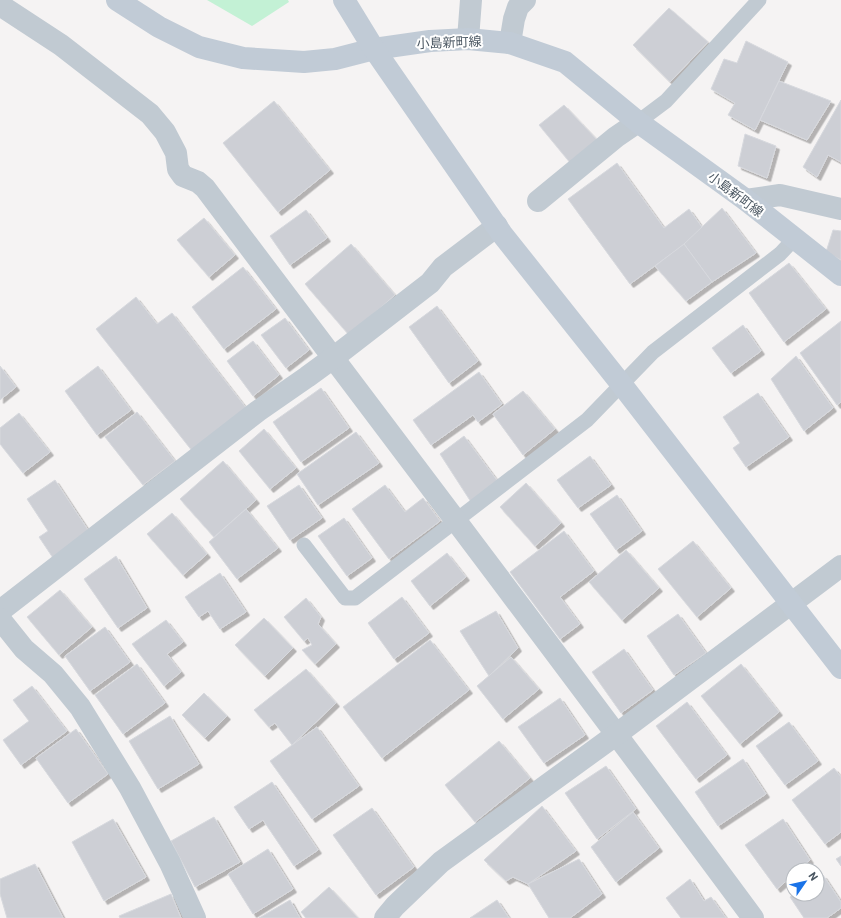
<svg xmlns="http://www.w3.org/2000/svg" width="841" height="918" font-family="Barlow,'Noto Sans JP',sans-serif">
	<defs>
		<filter id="shadow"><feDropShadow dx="3.5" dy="3.5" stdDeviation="0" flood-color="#0004"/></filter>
	</defs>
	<rect width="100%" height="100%" fill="#f5f3f3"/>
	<path fill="#c3f1d5" d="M 207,0 L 288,0 L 289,2 L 252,26 Z"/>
	<g fill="#cdcfd5" stroke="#d7d9de" filter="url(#shadow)">
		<path d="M 669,8 L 708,42 L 670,82 L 633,45 Z"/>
		<path d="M 746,41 L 788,62 L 755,130 L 728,115 L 735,103 L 711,89 L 724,59 L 737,63 Z"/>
		<path d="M 779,81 L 831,101 L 807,140 L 760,120 Z"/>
		<path d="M 841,100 L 841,162 L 828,155 L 817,177 L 803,167 Z"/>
		<path d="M 274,101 L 330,170 L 278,212 L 223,143 Z"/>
		<path d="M 564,105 L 600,143 L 572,165 L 539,125 Z"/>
		<path d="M 745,134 L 776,146 L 767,178 L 738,166 Z"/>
		<path d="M 617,163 L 664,228 L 689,209 L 704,230 L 630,284 L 568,199 Z"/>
		<path d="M 722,208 L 756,253 L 712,282 L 684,244 Z"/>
		<path d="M 306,210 L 327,238 L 290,265 L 270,236 Z"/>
		<path d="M 204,218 L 235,255 L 209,277 L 177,240 Z"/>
		<path d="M 833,230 L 841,231 L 841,260 L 826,252 Z"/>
		<path d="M 351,244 L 395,295 L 349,335 L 305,284 Z"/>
		<path d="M 684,244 L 712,282 L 686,301 L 655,266 Z"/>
		<path d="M 789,263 L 826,309 L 784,342 L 749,293 Z"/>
		<path d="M 243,267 L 276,309 L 224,349 L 192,307 Z"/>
		<path d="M 136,297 L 157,324 L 172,313 L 247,409 L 193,452 L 96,329 Z"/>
		<path d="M 437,306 L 478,361 L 449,383 L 409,327 Z"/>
		<path d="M 285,318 L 309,350 L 286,368 L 261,335 Z"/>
		<path d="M 841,321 L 841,402 L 837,405 L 800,353 Z"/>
		<path d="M 743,325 L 761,351 L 731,373 L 712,348 Z"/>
		<path d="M 253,341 L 279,375 L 253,396 L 227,361 Z"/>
		<path d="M 796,356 L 833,408 L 804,431 L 771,379 Z"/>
		<path d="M 0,366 L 16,387 L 0,400 Z"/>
		<path d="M 98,366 L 131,410 L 97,435 L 65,391 Z"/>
		<path d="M 479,372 L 502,404 L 478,422 L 473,415 L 431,445 L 413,420 Z"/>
		<path d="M 321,388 L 349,428 L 301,462 L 273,422 Z"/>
		<path d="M 523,391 L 555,429 L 523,455 L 493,414 Z"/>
		<path d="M 758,393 L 789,437 L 746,467 L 733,448 L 740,443 L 723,417 Z"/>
		<path d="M 137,412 L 175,461 L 143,485 L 105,437 Z"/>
		<path d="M 19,413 L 50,452 L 23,473 L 0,444 L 0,428 Z"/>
		<path d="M 264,429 L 296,468 L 270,489 L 239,451 Z"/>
		<path d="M 356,432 L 379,463 L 318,505 L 297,474 Z"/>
		<path d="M 464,436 L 499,483 L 471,502 L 440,454 Z"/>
		<path d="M 590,456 L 611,485 L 578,508 L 557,480 Z"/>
		<path d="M 223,461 L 256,500 L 214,537 L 180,499 Z"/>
		<path d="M 55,480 L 90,533 L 53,558 L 39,537 L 48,531 L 27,499 Z"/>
		<path d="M 526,483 L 561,523 L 535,546 L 500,507 Z"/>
		<path d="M 299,485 L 322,518 L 290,540 L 267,506 Z"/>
		<path d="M 385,485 L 405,512 L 423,498 L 440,521 L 389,559 L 352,509 Z"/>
		<path d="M 617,495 L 642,531 L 616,550 L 590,514 Z"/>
		<path d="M 246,509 L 278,548 L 237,579 L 209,542 Z"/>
		<path d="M 172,513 L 207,554 L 183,575 L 147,534 Z"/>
		<path d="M 344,518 L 372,558 L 347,576 L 318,536 Z"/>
		<path d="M 564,531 L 594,571 L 560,597 L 580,624 L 560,639 L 510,572 Z"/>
		<path d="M 693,541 L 731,588 L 697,617 L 658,569 Z"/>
		<path d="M 626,550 L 659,588 L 622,620 L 589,582 Z"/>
		<path d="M 447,553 L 466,577 L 430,606 L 411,581 Z"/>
		<path d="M 116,556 L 147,608 L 118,628 L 84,579 Z"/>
		<path d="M 220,573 L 246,612 L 220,629 L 208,611 L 199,617 L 185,597 Z"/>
		<path d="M 60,590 L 92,627 L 59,655 L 27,617 Z"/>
		<path d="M 402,597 L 429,633 L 394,659 L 368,623 Z"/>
		<path d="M 306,598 L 321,617 L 318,624 L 336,644 L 315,664 L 302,650 L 312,645 L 308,638 L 304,641 L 284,617 Z"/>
		<path d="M 496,611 L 518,648 L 489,676 L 460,631 Z"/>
		<path d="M 678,614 L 706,653 L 674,675 L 647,636 Z"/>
		<path d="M 264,618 L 293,648 L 265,676 L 235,645 Z"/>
		<path d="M 166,620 L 183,642 L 167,654 L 181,672 L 164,686 L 132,644 Z"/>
		<path d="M 105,627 L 130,662 L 90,691 L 65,656 Z"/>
		<path d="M 430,640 L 469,690 L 382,758 L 343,707 Z"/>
		<path d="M 624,649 L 653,690 L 621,713 L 592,672 Z"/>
		<path d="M 511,657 L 539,689 L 503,719 L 477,686 Z"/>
		<path d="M 137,664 L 165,703 L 123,734 L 95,695 Z"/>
		<path d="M 741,664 L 779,712 L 740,744 L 701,696 Z"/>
		<path d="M 306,669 L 336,703 L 292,745 L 275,723 L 269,727 L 254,710 Z"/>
		<path d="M 32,686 L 67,731 L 21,765 L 3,740 L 29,721 L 13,700 Z"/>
		<path d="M 204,693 L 227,716 L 205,738 L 182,715 Z"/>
		<path d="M 560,698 L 585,735 L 544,763 L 518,727 Z"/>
		<path d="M 687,702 L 727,755 L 696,779 L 656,726 Z"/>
		<path d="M 170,716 L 199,764 L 158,789 L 129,741 Z"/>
		<path d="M 789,722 L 818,761 L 785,785 L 756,746 Z"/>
		<path d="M 317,727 L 359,786 L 312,819 L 270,761 Z"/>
		<path d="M 76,729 L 108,774 L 68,803 L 36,758 Z"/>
		<path d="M 499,741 L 530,778 L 475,822 L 445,785 Z"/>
		<path d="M 743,759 L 766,794 L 718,826 L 695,792 Z"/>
		<path d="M 606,766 L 636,809 L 597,839 L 565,793 Z"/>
		<path d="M 834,768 L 841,777 L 841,832 L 825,844 L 792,800 Z"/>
		<path d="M 272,782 L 318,850 L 294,866 L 263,820 L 249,829 L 234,807 Z"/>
		<path d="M 542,806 L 576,851 L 528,884 L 513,877 L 506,881 L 484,860 Z"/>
		<path d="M 372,808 L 414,867 L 376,895 L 333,835 Z"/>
		<path d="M 633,812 L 659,848 L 616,882 L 591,847 Z"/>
		<path d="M 214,817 L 240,862 L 195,887 L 171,841 Z"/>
		<path d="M 113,819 L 146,877 L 104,901 L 72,842 Z"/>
		<path d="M 783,819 L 810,860 L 798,870 L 793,870 L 793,875 L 777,889 L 745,845 Z"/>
		<path d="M 268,849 L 293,889 L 253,914 L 228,874 Z"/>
		<path d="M 841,856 L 841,866 L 836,859 Z"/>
		<path d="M 579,859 L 602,894 L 570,918 L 549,918 L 528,884 Z"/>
		<path d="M 35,864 L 63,918 L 7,918 L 0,894 L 0,879 Z"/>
		<path d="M 823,875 L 841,902 L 841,908 L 827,918 L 804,918 L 790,897 L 795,894 L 817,894 L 817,879 Z"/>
		<path d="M 690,879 L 704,901 L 711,897 L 726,918 L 681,918 L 666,898 Z"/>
		<path d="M 329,887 L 358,918 L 306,918 L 301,912 Z"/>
		<path d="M 171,894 L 181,918 L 120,918 L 119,916 Z"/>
		<path d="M 290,900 L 300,918 L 259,918 Z"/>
		<path d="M 497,900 L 509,918 L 470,918 Z"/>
	</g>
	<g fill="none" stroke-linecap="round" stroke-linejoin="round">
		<g stroke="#c1cad2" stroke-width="15">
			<path d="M 638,122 L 666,101 L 759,0"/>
			<path d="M 304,545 L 345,598 L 355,598 L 587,420 L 653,352 L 780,254 L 794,239"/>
		</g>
		<g stroke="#c1cad2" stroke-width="22">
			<path d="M 0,5 L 61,45 L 150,114 L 165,132 L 176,153 L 178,169 L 183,176 L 198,182 L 205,188 C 388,431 572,673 753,918"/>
			<path d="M 468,39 L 471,0"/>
			<path d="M 510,43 L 514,19 L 518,7 L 525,0"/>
			<path d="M 746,200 L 780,195 L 841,209"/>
			<path d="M 538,201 L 616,137 L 638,122"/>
			<path d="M 0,611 L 258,411 L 307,377 L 333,358 L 430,283 L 443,267 L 497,226"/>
			<path d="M 0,619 L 24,649 L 53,674 L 80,707 L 130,788 L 170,863 L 195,918"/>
			<path d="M 385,918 L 395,906 L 441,862 L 617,734 L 841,566"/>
		</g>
		<g stroke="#c1cbd6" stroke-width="22">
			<path d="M 117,0 L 159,27 L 199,47 L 243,58 L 304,62 L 335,59 L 374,49 L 430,41 L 468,39 L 510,43 L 565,62 L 638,122 L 746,200 L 841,275"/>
			<path d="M 344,0 L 374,49 L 502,234 L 622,385 L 841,668"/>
		</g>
	</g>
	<g text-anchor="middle" stroke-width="4" stroke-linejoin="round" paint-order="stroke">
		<g font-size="13" fill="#4a5661" stroke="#fff">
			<text transform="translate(449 42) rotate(-2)" y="5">小島新町線</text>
			<text transform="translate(736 194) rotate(37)" y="5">小島新町線</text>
		</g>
	</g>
	<g transform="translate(805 882) rotate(56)"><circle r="19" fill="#ffffff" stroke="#b7bbc0"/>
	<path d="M0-3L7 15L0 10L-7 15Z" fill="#1a73e8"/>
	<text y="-6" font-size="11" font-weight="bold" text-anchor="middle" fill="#4a5661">N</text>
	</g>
</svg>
